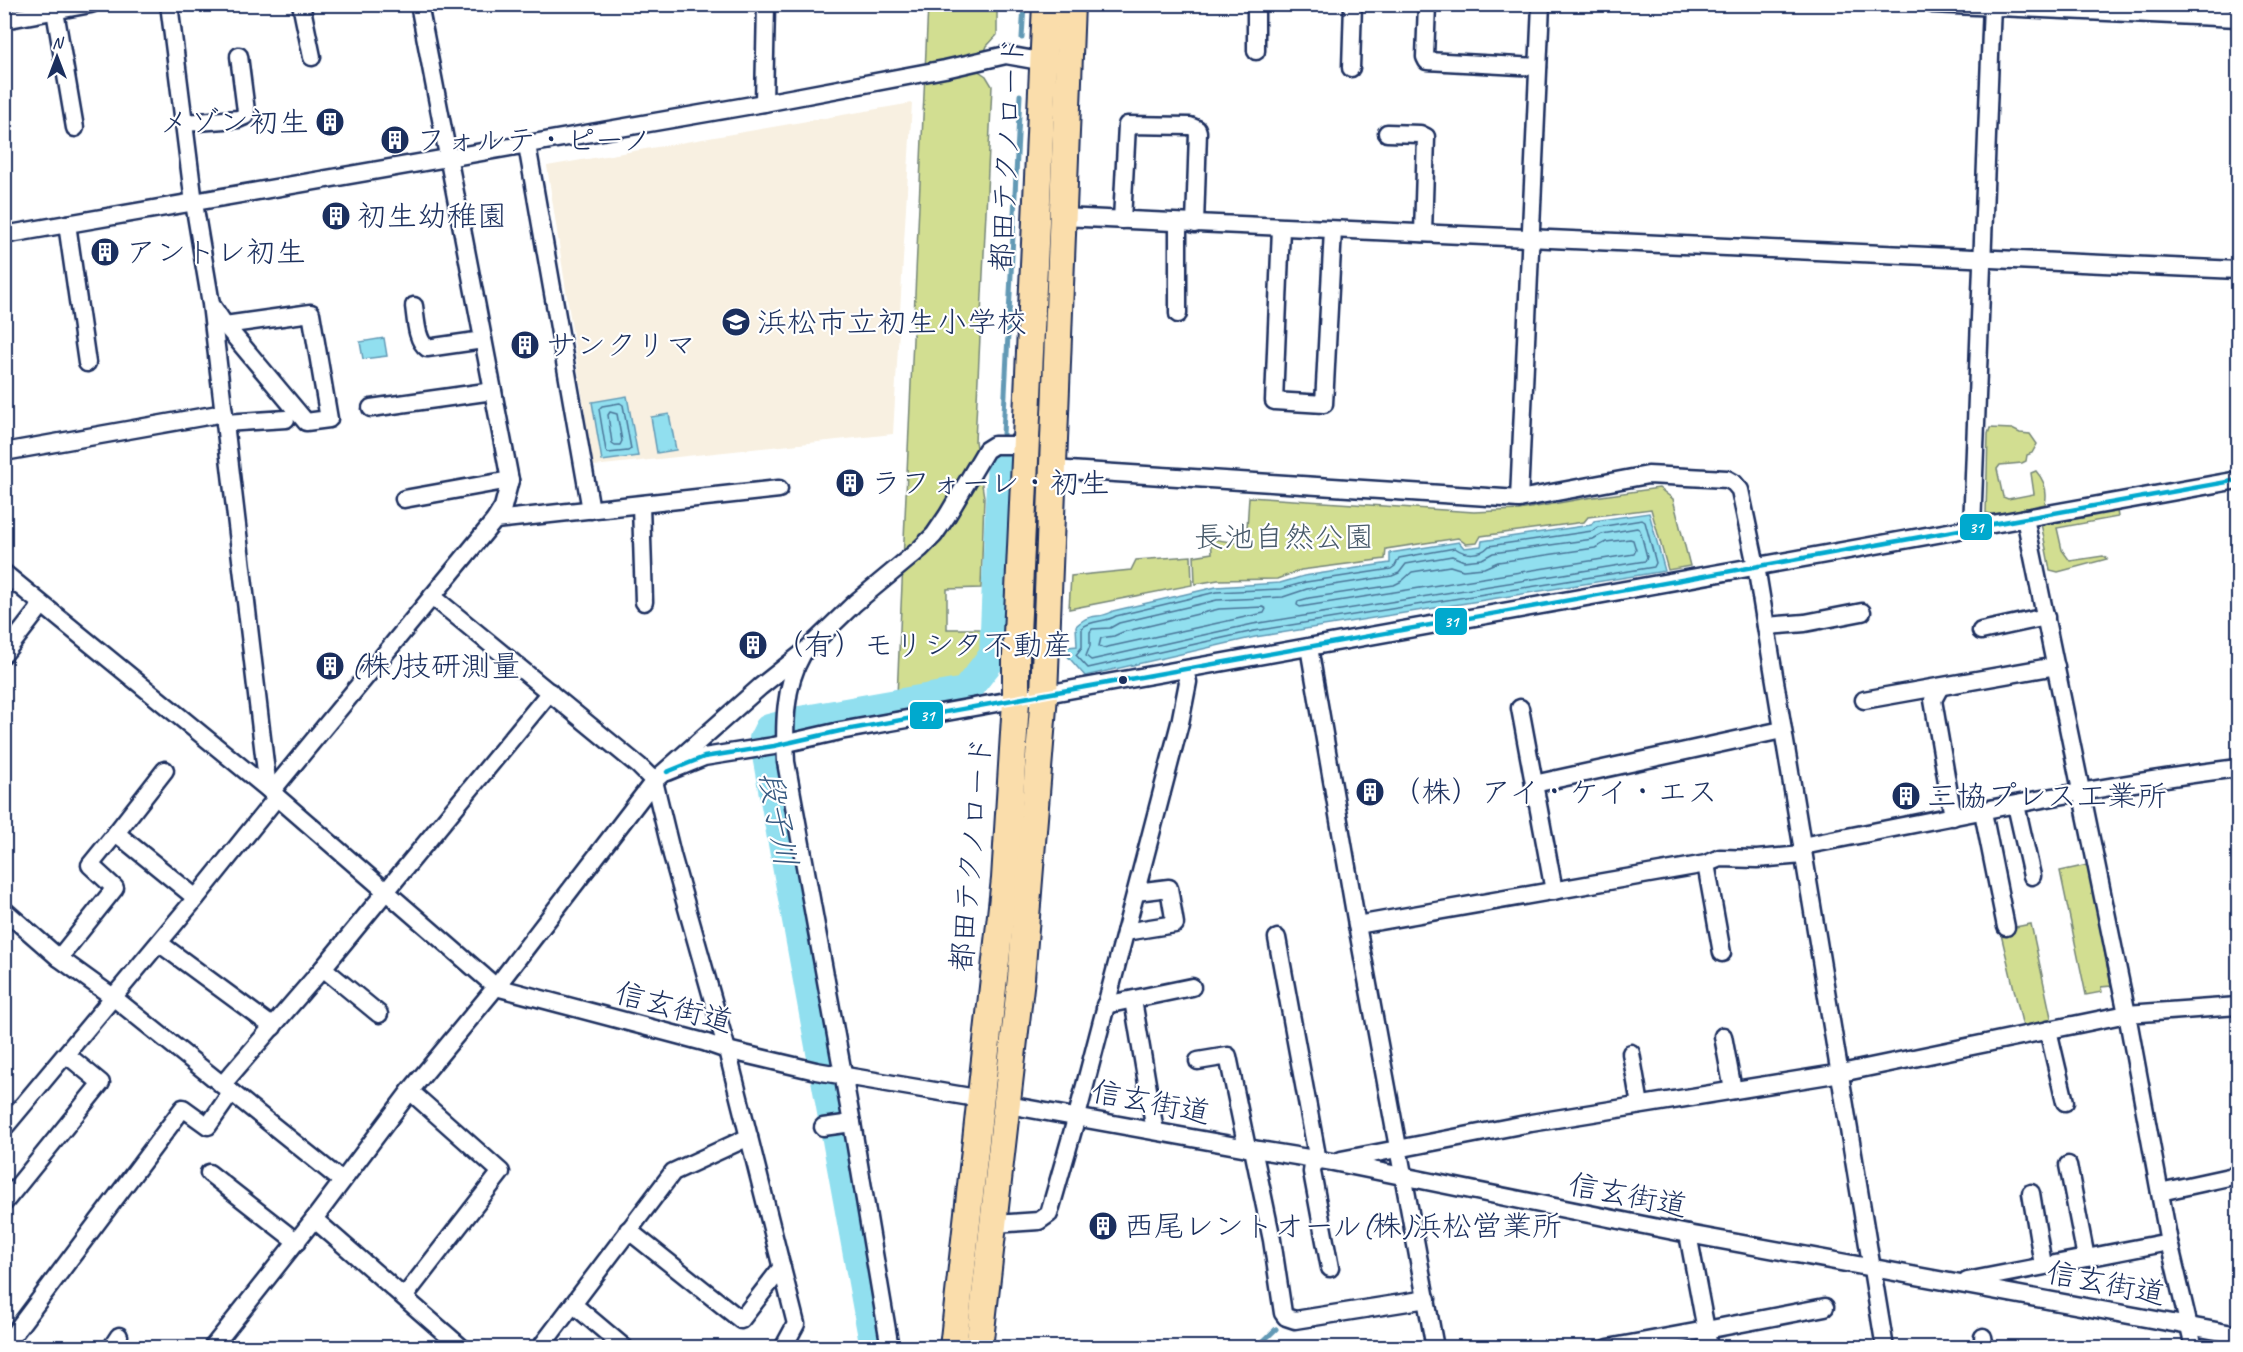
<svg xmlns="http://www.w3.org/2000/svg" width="2243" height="1352" font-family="Caveat,'Klee One',sans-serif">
	<rect width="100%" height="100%" fill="#fff"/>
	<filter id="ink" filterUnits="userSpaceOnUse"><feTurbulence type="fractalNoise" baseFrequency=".0167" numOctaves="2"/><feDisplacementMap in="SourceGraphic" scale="12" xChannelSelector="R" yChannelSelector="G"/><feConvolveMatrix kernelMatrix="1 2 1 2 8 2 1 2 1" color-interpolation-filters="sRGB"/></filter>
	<g filter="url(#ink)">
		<path fill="#f8f0e1" d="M 912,103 L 893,434 L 593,466 L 547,166 Z"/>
		<g fill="#d2de91" stroke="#768678" stroke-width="1.5">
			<path d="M 928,5 L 997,5 L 997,35 L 987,46 L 977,70 L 986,76 L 992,86 L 975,441 L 984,497 L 981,588 L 947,589 L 947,629 L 982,629 L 982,654 L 960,685 L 897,696 Z"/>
			<path d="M 1990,428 L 2012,429 L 2020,433 L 2030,434 L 2037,444 L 2032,453 L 2027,455 L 2026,461 L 2022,463 L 2000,465 L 1997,469 L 2003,497 L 2008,499 L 2034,494 L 2031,473 L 2036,471 C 2044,480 2048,491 2045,504 L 1996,515 L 1986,513 L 1988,434 Z"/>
			<path d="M 1659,488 L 1673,499 L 1690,566 L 1668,570 L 1651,509 L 1588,517 L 1584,522 L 1481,536 L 1477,543 L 1466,544 L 1458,538 L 1386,549 L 1385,559 L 1301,570 L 1277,579 L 1218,580 L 1195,584 L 1194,556 L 1212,553 L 1211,539 L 1246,544 L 1249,497 L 1474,512 L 1519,510 L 1587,498 Z"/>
			<path d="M 2117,510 L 2118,517 L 2057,528 L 2062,550 L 2070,561 L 2103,556 L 2107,559 L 2058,572 L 2050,570 L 2041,523 Z"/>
			<path d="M 1191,556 L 1192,585 L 1069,609 L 1071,576 L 1131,570 L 1136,560 Z"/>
			<path d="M 2088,865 L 2111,986 L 2101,987 L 2102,992 L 2086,995 L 2060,871 Z"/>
			<path d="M 2031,924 L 2052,1022 L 2023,1027 L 2000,930 Z"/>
		</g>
		<g fill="#91dfef" stroke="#6299b5" stroke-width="1.5">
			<path d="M 384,338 L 387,356 L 363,359 L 360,342 Z"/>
			<path d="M 627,396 L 638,456 L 602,461 L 592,402 Z"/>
			<path d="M 669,414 L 676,450 L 657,453 L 651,417 Z"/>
			<path d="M 1649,513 L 1665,571 L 1255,637 L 1085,676 L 1064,652 L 1068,647 L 1077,646 L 1076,626 C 1093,610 1098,621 1113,611 L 1216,587 L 1280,583 L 1304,576 L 1390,563 L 1390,553 L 1459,542 L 1464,548 L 1481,546 L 1482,541 L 1591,525 L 1594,521 Z"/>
		</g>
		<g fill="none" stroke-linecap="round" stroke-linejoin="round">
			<g stroke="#4a7598" stroke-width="1.5">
				<path d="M 620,403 L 623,405 L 631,449 L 628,451 L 608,453 L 606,451 L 599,409 L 602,406 Z"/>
				<path d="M 610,412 L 617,414 L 622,441 L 620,445 L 615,445 L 612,443 L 608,415 Z"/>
				<path d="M 1642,520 L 1645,522 L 1656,563 L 1654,567 L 1254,631 L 1088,668 L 1076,655 L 1082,647 L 1082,628 C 1092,619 1105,623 1116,616 L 1216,592 L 1281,589 L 1306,582 L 1391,569 L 1395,566 L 1399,558 L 1455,548 C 1465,555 1480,556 1489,546 L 1592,531 L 1599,527 Z"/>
				<path d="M 1637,528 L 1640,530 L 1647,557 L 1645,561 L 1253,624 L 1091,660 L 1086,656 L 1090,646 L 1090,632 L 1092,629 L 1110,628 L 1119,623 L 1217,600 L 1283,597 L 1307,589 L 1392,576 L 1399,573 L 1406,564 L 1452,556 L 1464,561 L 1482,559 L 1493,553 L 1593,539 L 1602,534 Z"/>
				<path d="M 1630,539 L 1633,540 L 1636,550 L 1634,554 L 1300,607 L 1297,605 L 1298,601 L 1309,598 L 1394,585 L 1402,581 L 1412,572 L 1450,566 L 1463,570 L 1484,568 L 1498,562 L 1595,548 L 1606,542 Z"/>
				<path d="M 1263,607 L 1266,609 L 1264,613 L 1103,648 L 1099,646 L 1101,638 L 1114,636 L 1123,632 L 1219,609 Z"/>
			</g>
			<g stroke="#6299b5" stroke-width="5">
				<path d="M 1022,38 L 1024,4"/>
				<path d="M 1003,434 L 1020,95"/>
				<path d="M 1256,1348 L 1276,1329"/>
			</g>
			<path stroke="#91dfef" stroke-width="30" d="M 875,1348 L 764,739 L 769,729 L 800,721 L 965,692 L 994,655 L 1002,457"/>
			<g stroke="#1b2f5e" stroke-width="21">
				<g id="minor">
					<path d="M 169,4 L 194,203 L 211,304 L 268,789"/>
					<path d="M 301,4 L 312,57"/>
					<path d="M 1427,4 L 1425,57 L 1427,61 L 1538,67"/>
					<path d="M 1541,4 L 1519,499 L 1648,475 L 1727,479 L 1734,483 L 1740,490 L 1756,566 L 1885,1348"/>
					<path d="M 1932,4 L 2238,18"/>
					<path d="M 55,11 L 75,128"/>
					<path d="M 4,20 L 91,4"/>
					<path d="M 1256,51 L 1256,4"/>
					<path d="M 1351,68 L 1353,4"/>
					<path d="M 764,103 L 766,4"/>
					<path d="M 184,123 L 238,119 L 245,116 L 246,111 L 239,56"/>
					<path d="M 1387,133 L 1420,134 L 1426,137 L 1423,233"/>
					<path d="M 527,145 L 591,510"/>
					<path d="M 1062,217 L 2238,270"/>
					<path d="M 1122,220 L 1127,125 L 1190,126 L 1197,129 L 1198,132 L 1195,224"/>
					<path d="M 1178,223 L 1178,314"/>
					<path d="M 67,224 L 87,363"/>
					<path d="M 1281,228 L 1274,401 L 1324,404 L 1333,230"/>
					<path d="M 4,235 L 764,103 L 945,69 L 1006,55 L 1051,63"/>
					<path d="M 414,306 C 416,319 416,340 427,348 L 483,340"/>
					<path d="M 213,307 L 225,325 L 306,422 L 329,419 L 311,313 L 225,325"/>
					<path d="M 371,408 L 493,391"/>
					<path d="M 225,423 L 286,419"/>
					<path d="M 4,452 L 224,413"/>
					<path d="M 1053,469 L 1519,499"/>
					<path d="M 404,499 L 510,480"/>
					<path d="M 641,505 L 644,602"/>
					<path d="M 2025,518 L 2127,1014 L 2169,1242 L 2194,1348"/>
					<path d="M 495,520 L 779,489"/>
					<path d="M 1972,528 L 1992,4"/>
					<path d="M 4,573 L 268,789 L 496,987 L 704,1042 L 727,1050 L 816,1071 L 982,1099"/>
					<path d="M 432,596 L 639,766 L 654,781 L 672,855 L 727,1050 L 796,1324 L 783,1348"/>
					<path d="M 1766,626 L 1805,623 L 1862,612"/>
					<path d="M 1981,631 L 2046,617"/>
					<path d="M 1309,647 L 1357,925 L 1435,1348"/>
					<path d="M 4,654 L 42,605"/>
					<path d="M 802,655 C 784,686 784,727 786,762 L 852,1123 L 890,1348"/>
					<path d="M 1940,687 L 1933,700 L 1953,817"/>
					<path d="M 1864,700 L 2056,666"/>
					<path d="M 1520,708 L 1554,891"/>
					<path d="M 667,772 L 704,757 L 774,746 L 840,731 L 2238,480"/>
					<path d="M 1534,784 L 1782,730"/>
					<path d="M 271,792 L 495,520 L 503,507 L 510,480 L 419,4"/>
					<path d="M 2016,805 L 2032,876"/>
					<path d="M 1983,812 L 2006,927"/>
					<path d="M 116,833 L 165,770"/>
					<path d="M 1802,846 C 1947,818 2092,786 2238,768"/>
					<path d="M 1706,864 L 1722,953"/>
					<path d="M 4,910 L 59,958 L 113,997 L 342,1181"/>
					<path d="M 1357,925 L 1706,864 L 1720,858 L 1757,859 L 1803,855"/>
					<path d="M 1125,932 L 1175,924 L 1169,888 L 1136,892"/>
					<path d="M 1277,938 L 1318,1161 L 1313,1165 L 1312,1172 L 1330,1268"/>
					<path d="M 159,943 L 273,1027"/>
					<path d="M 59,958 L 115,888 L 90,865 L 116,833 L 196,898"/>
					<path d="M 323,968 L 379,1014"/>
					<path d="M 1133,1000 L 1155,1131"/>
					<path d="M 1105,1005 L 1192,987"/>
					<path d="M 2048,1030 L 2065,1102"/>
					<path d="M 1723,1036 L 1733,1090"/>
					<path d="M 1631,1053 L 1640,1105"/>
					<path d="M 1198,1061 L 1228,1056 L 1247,1148"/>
					<path d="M 222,1085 L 323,968 L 550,692"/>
					<path d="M 1008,1105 L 1253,1149 L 1333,1162 L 1688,1234 L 2238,1335"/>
					<path d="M 823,1127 L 852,1123"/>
					<path d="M 4,1128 L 196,898 L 277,797"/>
					<path d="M 1253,1149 L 1272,1240 L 1283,1313 L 1286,1317 L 1295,1320 L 1427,1299"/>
					<path d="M 1341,1160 L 1531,1123 L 1841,1073 L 2127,1014 L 2238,1006"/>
					<path d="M 2068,1165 L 2086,1258"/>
					<path d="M 209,1173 L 297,1242"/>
					<path d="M 2160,1192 L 2238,1175"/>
					<path d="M 2031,1193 L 2043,1265"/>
					<path d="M 4,1203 L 101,1083 L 67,1055"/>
					<path d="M 314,1219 L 462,1348"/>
					<path d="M 994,1224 L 1039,1221 L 1049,1214 L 1077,1116 L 1180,723 L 1188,682 L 1185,671"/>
					<path d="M 628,1230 L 741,1320 L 782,1267"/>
					<path d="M 1688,1234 L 1706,1330 L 1825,1307"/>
					<path d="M 1967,1281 L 2169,1242"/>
					<path d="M 404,1297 L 501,1172 L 410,1091"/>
					<path d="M 574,1305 L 625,1348"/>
					<path d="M 1983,1337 L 1985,1348"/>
					<path d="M 4,1347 L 183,1108 L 208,1126 L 231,1093"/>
					<path d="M 111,1348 L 119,1336"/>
					<path d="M 212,1348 L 314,1219 L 410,1091 L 496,987 L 654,781 L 760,687 L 804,652 L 855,603 L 920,549 L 934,535 L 947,516 L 986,450 L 994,445 L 1026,445"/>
					<path d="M 540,1348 L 673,1172 L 749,1137"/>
					<path d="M 1608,1348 L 1706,1330 L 1709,1348"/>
				</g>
			</g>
			<g stroke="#1b2f5e" stroke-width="30">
				<g id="highway">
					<path d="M 953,1348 L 1005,879 L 1016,701 L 1016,656 L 1046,4"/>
					<path d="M 979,1348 L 1021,978 L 1044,695 L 1071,4"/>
				</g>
			</g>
			<use href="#minor" stroke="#fff" stroke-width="16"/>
			<use href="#highway" stroke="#faddab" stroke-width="26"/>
			<g stroke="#fff" stroke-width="9">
				<path id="bus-1" d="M 667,772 L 704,757 L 774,746 L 840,731 L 2238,480"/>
			</g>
			<use href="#bus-1" stroke="#00a9ce" stroke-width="4.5"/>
		</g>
	</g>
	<defs>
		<g id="building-disc" transform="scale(1.5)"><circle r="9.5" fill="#1b2f5e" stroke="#fff"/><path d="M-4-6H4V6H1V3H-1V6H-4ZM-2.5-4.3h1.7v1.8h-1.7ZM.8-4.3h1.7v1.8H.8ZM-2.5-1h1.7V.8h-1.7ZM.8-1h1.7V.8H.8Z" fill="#fff"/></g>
		<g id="school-disc" transform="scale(1.5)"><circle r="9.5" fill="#1b2f5e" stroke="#fff"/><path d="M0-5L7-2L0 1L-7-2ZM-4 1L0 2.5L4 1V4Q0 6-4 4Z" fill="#fff"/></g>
	</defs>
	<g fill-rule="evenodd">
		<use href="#building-disc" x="330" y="122"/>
		<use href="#building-disc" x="395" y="140"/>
		<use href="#building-disc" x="336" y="216"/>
		<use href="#building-disc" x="105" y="252"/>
		<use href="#school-disc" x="736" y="322"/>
		<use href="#building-disc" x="525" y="345"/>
		<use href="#building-disc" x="850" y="483"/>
		<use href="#building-disc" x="753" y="645"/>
		<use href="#building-disc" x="330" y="666"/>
		<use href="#building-disc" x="1370" y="792"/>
		<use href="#building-disc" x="1906" y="796"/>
		<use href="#building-disc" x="1103" y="1226"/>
	</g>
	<circle fill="#1b2f5e" stroke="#fff" stroke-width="2" cx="1123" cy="680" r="5"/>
	<g text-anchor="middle" stroke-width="4.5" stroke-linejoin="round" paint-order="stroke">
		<g font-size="30" fill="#1b2f5e" stroke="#fff" text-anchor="start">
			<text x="309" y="132" text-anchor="end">メゾン初生</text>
			<text x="416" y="150">フォルテ・ピーノ</text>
			<text x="357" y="226">初生幼稚園</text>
			<text x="126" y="262">アントレ初生</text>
			<text x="757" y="332">浜松市立初生小学校</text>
			<text x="546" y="355">サンクリマ</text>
			<text x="871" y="493">ラフォーレ・初生</text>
			<text x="774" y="655">（有）モリシタ不動産</text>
			<text x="351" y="676">(株)技研測量</text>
			<text x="1391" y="802">（株）アイ・ケイ・エス</text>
			<text x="1927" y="806">三協プレス工業所</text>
			<text x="1124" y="1236">西尾レントオール(株)浜松営業所</text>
		</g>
		<g font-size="30" fill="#1b2f5e" stroke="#fff">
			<text transform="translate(1007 154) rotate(-87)" y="10">都田テクノロード</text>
			<text transform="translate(971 854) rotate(-85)" y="10">都田テクノロード</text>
			<text transform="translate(674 1007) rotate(15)" y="10">信玄街道</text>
			<text transform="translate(1151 1102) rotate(11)" y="10">信玄街道</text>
			<text transform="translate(1628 1195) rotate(11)" y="10">信玄街道</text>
			<text transform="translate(2106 1283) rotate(11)" y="10">信玄街道</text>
		</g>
		<g font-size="30" fill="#495b6b" stroke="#fff">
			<text x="1284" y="547">長池自然公園</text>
		</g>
		<g font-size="32" font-style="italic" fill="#385b82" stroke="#fff">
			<text transform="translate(779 819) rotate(80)" y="11">段子川</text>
		</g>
	</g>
	<g stroke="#fff" stroke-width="2">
		<rect x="1959" y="513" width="34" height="28" rx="6" fill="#00a9ce"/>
		<rect x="1434" y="607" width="34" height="29" rx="6" fill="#00a9ce"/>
		<rect x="909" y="701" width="35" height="29" rx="6" fill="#00a9ce"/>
	</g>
	<g font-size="16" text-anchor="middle" font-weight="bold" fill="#fff">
		<text x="1976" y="533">31</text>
		<text x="1451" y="627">31</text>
		<text x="927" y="721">31</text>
	</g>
	<rect width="2243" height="1352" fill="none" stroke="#fff" stroke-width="24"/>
	<rect x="12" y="12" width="2219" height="1328" fill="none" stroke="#1b2f5e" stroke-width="2" filter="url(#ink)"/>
	<g transform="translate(57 57)" stroke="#ffffff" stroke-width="4.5" paint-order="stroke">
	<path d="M0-4.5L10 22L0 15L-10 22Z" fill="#1b2f5e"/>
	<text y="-9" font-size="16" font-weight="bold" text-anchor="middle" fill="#1b2f5e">N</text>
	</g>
</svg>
